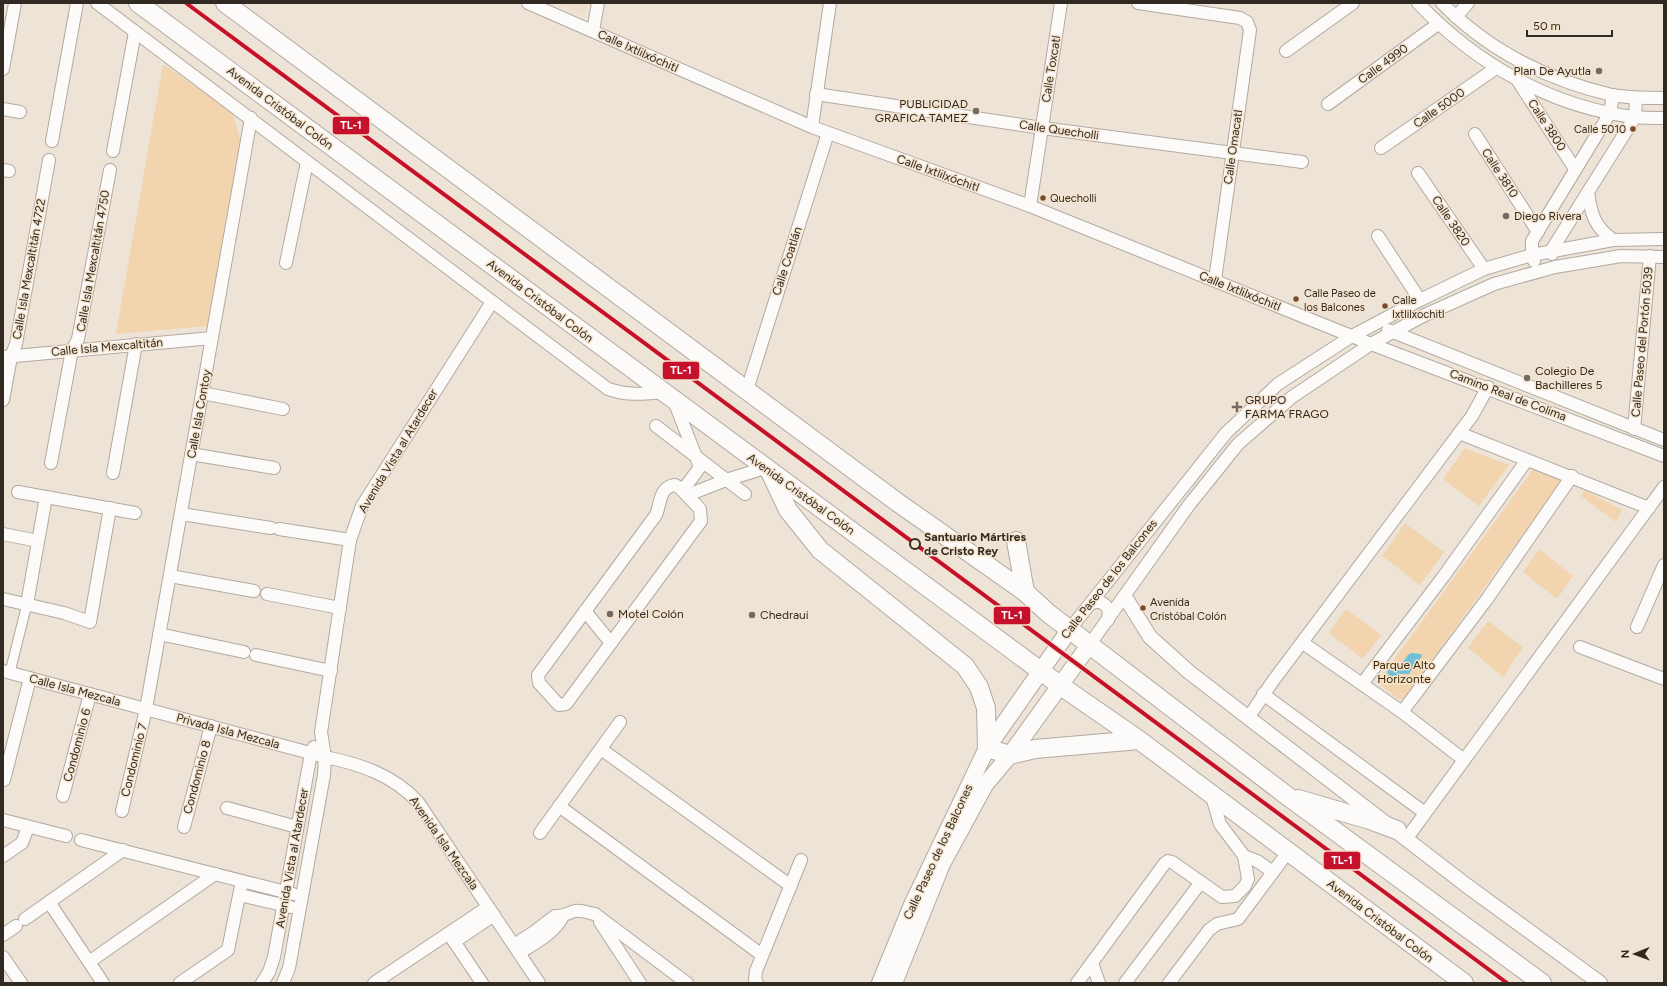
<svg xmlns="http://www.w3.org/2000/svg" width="1667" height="986" font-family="Figtree,sans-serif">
	<rect width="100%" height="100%" fill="#ede3d7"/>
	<path fill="#efdfca" d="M 559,3 L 587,3 L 585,16 Z"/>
	<g fill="#f2d5af">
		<path d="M 163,64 L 232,112 L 241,142 L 208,326 L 116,334 Z"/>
		<path d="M 1465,448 L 1509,465 L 1479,506 L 1443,479 Z"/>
		<path d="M 1534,468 L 1563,479 L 1404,699 L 1400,700 L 1377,683 Z"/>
		<path d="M 1585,490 L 1622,510 L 1616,522 L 1581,496 Z"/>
		<path d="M 1405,523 L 1444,552 L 1420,585 L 1382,556 Z"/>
		<path d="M 1539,549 L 1573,576 L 1557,599 L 1523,572 Z"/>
		<path d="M 1346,609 L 1381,635 L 1363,659 L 1329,633 Z"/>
		<path d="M 1488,621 L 1523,647 L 1503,677 L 1468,648 Z"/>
	</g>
	<path fill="#70c0d9" d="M 1411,653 L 1421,654 L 1422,656 L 1409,674 L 1399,674 L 1391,679 L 1387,672 L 1389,669 L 1398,669 L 1408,655 Z"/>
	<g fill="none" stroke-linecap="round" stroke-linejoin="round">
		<g stroke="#b2aaa1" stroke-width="11">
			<path id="pedestrian" d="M 10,672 L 27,604"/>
		</g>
		<g stroke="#b2aaa1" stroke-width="14">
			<g id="minor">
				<path d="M 97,3 L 608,389 C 629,396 643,394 664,392"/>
				<path d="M 528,3 L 812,127 L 1030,206 L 1371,344 L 1664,456"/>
				<path d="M 1138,3 L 1240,18 L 1247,22 L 1250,30 L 1215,280"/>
				<path d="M 1418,3 C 1475,63 1551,107 1634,117 C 1644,118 1654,118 1664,118"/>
				<path d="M 1442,3 C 1488,50 1548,80 1612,95 C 1629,98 1647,98 1664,98"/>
				<path d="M 1456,17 L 1468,3"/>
				<path d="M 593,31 L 598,3"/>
				<path d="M 1286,51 L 1353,3"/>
				<path d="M 3,69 L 15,3"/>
				<path d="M 1518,81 L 1575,169"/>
				<path d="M 816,94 L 1042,128 L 1302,162"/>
				<path d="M 1328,104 L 1438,24"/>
				<path d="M 3,109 L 20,112"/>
				<path d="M 812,127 L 830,3"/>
				<path d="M 1475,134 L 1538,232"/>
				<path d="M 52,141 L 77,3"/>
				<path d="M 1381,148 L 1496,68"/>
				<path d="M 113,151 L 135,32"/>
				<path d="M 3,170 L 9,171"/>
				<path d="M 1418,173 L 1484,269"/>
				<path d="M 1588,192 C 1591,214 1594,226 1613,240"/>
				<path d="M 1030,206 L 1061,3"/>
				<path d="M 1378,236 L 1420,300"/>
				<path d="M 1552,254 L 1551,251 L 1635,117 L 1636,98"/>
				<path d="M 1534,261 L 1532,249 L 1532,241 L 1610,113 L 1613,95"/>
				<path d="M 286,263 L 307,162"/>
				<path d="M 1388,330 L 1664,440"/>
				<path d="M 4,357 L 212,338"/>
				<path d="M 747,390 L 828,133"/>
				<path d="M 202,393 L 283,409"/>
				<path d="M 3,400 L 11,357 L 16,344 L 49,160"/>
				<path d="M 674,401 L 700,467 L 683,490"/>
				<path d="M 656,426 L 745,494"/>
				<path d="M 1634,429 L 1650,256"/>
				<path d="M 1459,433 L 1649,508"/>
				<path d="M 191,454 L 274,468"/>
				<path d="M 51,463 L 72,350 L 78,339 L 110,170"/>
				<path d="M 113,473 L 136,344"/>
				<path d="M 675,485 L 679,487 L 700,509 L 701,521 L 566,704 L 559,705 L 539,683 L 538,675 L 656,515 C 661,503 659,487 675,485 Z"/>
				<path d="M 18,492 L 135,513"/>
				<path d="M 688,495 L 726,480 L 765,468"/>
				<path d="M 181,514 L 271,528"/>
				<path d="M 279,529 L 350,540"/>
				<path d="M 3,534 L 38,541"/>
				<path d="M 170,576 L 254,591"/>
				<path d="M 267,594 L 340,608"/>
				<path d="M 3,599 L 64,613 L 90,622 L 110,508"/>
				<path d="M 27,604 L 46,497"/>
				<path d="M 1090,604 C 1099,600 1105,602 1109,611 L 1108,620"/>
				<path d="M 585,611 L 611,643"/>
				<path d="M 1637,627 L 1664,565"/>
				<path d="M 1070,629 L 1226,433 L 1278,384 L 1352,336 L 1420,300 L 1484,269 L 1532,255 L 1613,240 L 1664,239"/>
				<path d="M 159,634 L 244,652"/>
				<path d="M 1303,643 L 1402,712 L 1464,760"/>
				<path d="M 1090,644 L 1189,505 L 1238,444 L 1292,397 L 1371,344 L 1393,332 L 1427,314 L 1494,284 L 1555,267 L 1621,256 L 1664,257"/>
				<path d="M 1580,647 L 1664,679"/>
				<path d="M 256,655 L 331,671"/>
				<path d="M 3,671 L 325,757 C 360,764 393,775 418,802 L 539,983"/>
				<path d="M 1362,684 L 1443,577 L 1527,460"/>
				<path d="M 1263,694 L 1425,813"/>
				<path d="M 1402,712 L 1487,599 L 1572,476"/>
				<path d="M 1248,718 L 1273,681 L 1472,416 L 1488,387"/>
				<path d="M 601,749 L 791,886"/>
				<path d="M 4,780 L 30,678"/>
				<path d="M 63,796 L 90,694"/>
				<path d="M 559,806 L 762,955"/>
				<path d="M 227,808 L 297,827"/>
				<path d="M 122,811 L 146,709 L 251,118"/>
				<path d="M 3,820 L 66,836"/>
				<path d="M 184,827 L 211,726"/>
				<path d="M 540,833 L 620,722"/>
				<path d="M 1407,838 L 1664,487"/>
				<path d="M 81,840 L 293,894"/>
				<path d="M 3,856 L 22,843 L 28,827"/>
				<path d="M 1244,856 L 1257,861 L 1273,872"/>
				<path d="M 240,895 L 291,907"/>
				<path d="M 49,902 L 103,983"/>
				<path d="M 25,919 L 123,850"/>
				<path d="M 600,922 L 640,983"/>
				<path d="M 449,934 L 482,983"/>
				<path d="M 3,935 L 16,926"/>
				<path d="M 454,942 L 494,915"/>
				<path d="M 514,945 L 534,932 L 555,916 C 564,917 567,913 575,911 C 582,910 589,913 595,914 L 687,983"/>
				<path d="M 519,953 C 535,943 555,933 563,916"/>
				<path d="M 3,957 L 21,983"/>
				<path d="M 89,962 L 215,874"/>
				<path d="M 1092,963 L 1099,983"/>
				<path d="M 180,983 L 228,950 L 242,881"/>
				<path d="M 262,983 L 269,972 L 274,957 L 311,753 L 314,747"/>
				<path d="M 283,983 L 289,968 L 324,775 L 325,757 L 321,732 L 350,540 L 362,506 L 492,302"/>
				<path d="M 374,983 L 488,907"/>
				<path d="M 757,983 L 755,979 L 756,971 L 801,860"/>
				<path d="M 1077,983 L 1165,863 L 1168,861 L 1172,862 L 1222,897 L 1235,896 L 1245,886 L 1248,879 L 1244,856 L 1220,824 L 1211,793"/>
				<path d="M 1125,983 L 1201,882"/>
				<path d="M 1169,983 L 1209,930 L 1217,924 L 1238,919 L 1288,852"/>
			</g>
		</g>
		<g stroke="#b2aaa1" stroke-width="16">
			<path id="tertiary" d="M 1125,597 L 1150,637 L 1189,672 L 1466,885 L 1600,983"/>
		</g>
		<g stroke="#b2aaa1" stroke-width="18">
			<g id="secondary">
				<path d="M 880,983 L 912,905 L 987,748 L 1070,629"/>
				<path d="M 894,983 L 942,864 L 985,785 L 1010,755 L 1090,644"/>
			</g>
		</g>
		<g stroke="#b2aaa1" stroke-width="20">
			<g id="primary">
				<path d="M 138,3 L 1061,686 L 1139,740 L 1464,983"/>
				<path d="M 225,3 L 897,502 L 1025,592 L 1048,613 L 1286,795 L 1542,983"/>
				<path d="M 771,474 L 788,510 L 820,550 L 965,666 L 979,687 L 986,708 L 987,748 L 1010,755 L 1035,749 L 1139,740"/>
				<path d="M 1016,541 L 1025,592"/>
				<path d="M 1298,799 L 1370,820 L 1397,830"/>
			</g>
		</g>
		<use href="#pedestrian" stroke="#fcfbf9" stroke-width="9"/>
		<use href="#minor" stroke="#fcfbf9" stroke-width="12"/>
		<use href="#tertiary" stroke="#fcfbf9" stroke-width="14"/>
		<use href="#secondary" stroke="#fcfbf9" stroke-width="16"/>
		<use href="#primary" stroke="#fcfbf9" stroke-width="18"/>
		<g stroke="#f5e4cf" stroke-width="7">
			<path id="rail-1" d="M 186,3 L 1507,983"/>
		</g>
		<use href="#rail-1" stroke="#c5112c" stroke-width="4"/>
	</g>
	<g fill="#726b61" stroke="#f5e4cf" stroke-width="1.5">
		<circle cx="1599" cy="71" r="4"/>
		<circle cx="976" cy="111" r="4"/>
		<circle cx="1506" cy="216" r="4"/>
		<circle cx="1527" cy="378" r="4"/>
		<path d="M1235 401h4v4h4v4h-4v4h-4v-4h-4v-4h4z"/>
		<circle cx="610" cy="614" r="4"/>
		<circle cx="752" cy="615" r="4"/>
	</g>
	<g fill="#7a4b2a" stroke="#f5e4cf" stroke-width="1.5">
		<circle cx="1633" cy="129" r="3.5"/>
		<circle cx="1043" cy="198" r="3.5"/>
		<circle cx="1296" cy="299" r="3.5"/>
		<circle cx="1385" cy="306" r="3.5"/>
		<circle cx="1143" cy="608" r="3.5"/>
	</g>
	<circle fill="#f5e4cf" stroke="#302a22" stroke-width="2" cx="915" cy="544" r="5"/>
	<g text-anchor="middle" stroke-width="3" stroke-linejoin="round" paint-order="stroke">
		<g font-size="11" fill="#302a22" stroke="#f5e4cf" text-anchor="start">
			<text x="1626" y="133" text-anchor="end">Calle 5010</text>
			<text x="1050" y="202">Quecholli</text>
			<text x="1304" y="297">Calle Paseo de<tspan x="1304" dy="14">los Balcones</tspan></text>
			<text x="1392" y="304">Calle<tspan x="1392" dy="14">Ixtlilxochitl</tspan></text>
			<text x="1150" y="606">Avenida<tspan x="1150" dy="14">Cristóbal Colón</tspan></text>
		</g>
		<g font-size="12" fill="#302a22" stroke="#f5e4cf">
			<text transform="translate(638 51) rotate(24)" y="4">Calle Ixtlilxóchitl</text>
			<text transform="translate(1383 64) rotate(-36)" y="4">Calle 4990</text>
			<text transform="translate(1051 69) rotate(-81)" y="4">Calle Toxcatl</text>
			<text transform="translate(280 108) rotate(37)" y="4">Avenida Cristóbal Colón</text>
			<text transform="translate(1439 108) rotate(-35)" y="4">Calle 5000</text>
			<text transform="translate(1547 125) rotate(57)" y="4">Calle 3800</text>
			<text transform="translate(1059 130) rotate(8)" y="4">Calle Quecholli</text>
			<text transform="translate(1233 147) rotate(-82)" y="4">Calle Omacatl</text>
			<text transform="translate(938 173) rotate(20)" y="4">Calle Ixtlilxóchitl</text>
			<text transform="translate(1500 173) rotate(57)" y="4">Calle 3810</text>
			<text transform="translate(1451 221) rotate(56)" y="4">Calle 3820</text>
			<text transform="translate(93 261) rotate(-80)" y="4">Calle Isla Mexcaltitán 4750</text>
			<text transform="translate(787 261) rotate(-72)" y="4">Calle Coatlán</text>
			<text transform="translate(29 269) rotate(-80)" y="4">Calle Isla Mexcaltitán 4722</text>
			<text transform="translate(1240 291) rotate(22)" y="4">Calle Ixtlilxóchitl</text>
			<text transform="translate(540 301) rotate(37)" y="4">Avenida Cristóbal Colón</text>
			<text transform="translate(1642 342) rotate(-85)" y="4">Calle Paseo del Portón 5039</text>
			<text transform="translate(107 347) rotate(-5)" y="4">Calle Isla Mexcaltitán</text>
			<text transform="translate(1508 395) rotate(21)" y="4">Camino Real de Colima</text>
			<text transform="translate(199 414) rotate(-80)" y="4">Calle Isla Contoy</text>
			<text transform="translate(398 451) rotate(-59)" y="4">Avenida Vista al Atardecer</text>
			<text transform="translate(801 494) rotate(36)" y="4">Avenida Cristóbal Colón</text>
			<text transform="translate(1109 579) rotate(-52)" y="4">Calle Paseo de los Balcones</text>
			<text transform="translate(75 690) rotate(15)" y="4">Calle Isla Mezcala</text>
			<text transform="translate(228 731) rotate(15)" y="4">Privada Isla Mezcala</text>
			<text transform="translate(77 745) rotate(-75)" y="4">Condominio 6</text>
			<text transform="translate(134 760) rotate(-76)" y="4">Condominio 7</text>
			<text transform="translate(197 777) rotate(-75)" y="4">Condominio 8</text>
			<text transform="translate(444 843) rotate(55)" y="4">Avenida Isla Mezcala</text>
			<text transform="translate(938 852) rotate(-65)" y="4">Calle Paseo de los Balcones</text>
			<text transform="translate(292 858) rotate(-80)" y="4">Avenida Vista al Atardecer</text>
			<text transform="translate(1380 921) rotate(37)" y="4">Avenida Cristóbal Colón</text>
		</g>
		<g font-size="12" fill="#302a22" stroke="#f5e4cf" text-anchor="start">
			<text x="1591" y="75" text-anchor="end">Plan De Ayutla</text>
			<text x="968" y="108" text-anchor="end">PUBLICIDAD<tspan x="968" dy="14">GRAFICA TAMEZ</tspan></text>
			<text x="1514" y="220">Diego Rivera</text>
			<text x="1535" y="375">Colegio De<tspan x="1535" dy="14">Bachilleres 5</tspan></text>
			<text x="1245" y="404">GRUPO<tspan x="1245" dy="14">FARMA FRAGO</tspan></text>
			<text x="618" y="618">Motel Colón</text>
			<text x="760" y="619">Chedraui</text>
		</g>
		<g font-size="12" font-weight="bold" fill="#302a22" stroke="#f5e4cf" text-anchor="start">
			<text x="924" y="541">Santuario Mártires<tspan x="924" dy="14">de Cristo Rey</tspan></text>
		</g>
		<g font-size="12" fill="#3d2703" stroke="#f5e4cf">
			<text x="1404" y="669">Parque Alto<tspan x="1404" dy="14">Horizonte</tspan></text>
		</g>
	</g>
	<g stroke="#f5e4cf" stroke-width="1.5">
		<rect x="332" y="116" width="38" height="19" rx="4" fill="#c5112c"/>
		<rect x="662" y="361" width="38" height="19" rx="4" fill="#c5112c"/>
		<rect x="993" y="606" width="38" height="19" rx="4" fill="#c5112c"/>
		<rect x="1323" y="851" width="38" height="19" rx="4" fill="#c5112c"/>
	</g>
	<g font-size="11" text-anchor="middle" font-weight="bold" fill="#fff">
		<text x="351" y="129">TL-1</text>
		<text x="681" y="374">TL-1</text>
		<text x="1012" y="619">TL-1</text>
		<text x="1342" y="864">TL-1</text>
	</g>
	<rect width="1667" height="986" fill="none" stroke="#302a22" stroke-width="8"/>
	<g transform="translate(1635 954) rotate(269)" stroke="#f5e4cf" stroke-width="3" paint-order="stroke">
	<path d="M0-3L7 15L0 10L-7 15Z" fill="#302a22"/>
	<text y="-6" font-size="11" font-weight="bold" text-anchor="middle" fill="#302a22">N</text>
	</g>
	<path d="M1527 30v6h85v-6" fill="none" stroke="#302a22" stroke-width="2"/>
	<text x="1533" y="30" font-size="12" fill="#302a22" stroke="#f5e4cf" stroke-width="3" paint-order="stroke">50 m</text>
</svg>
